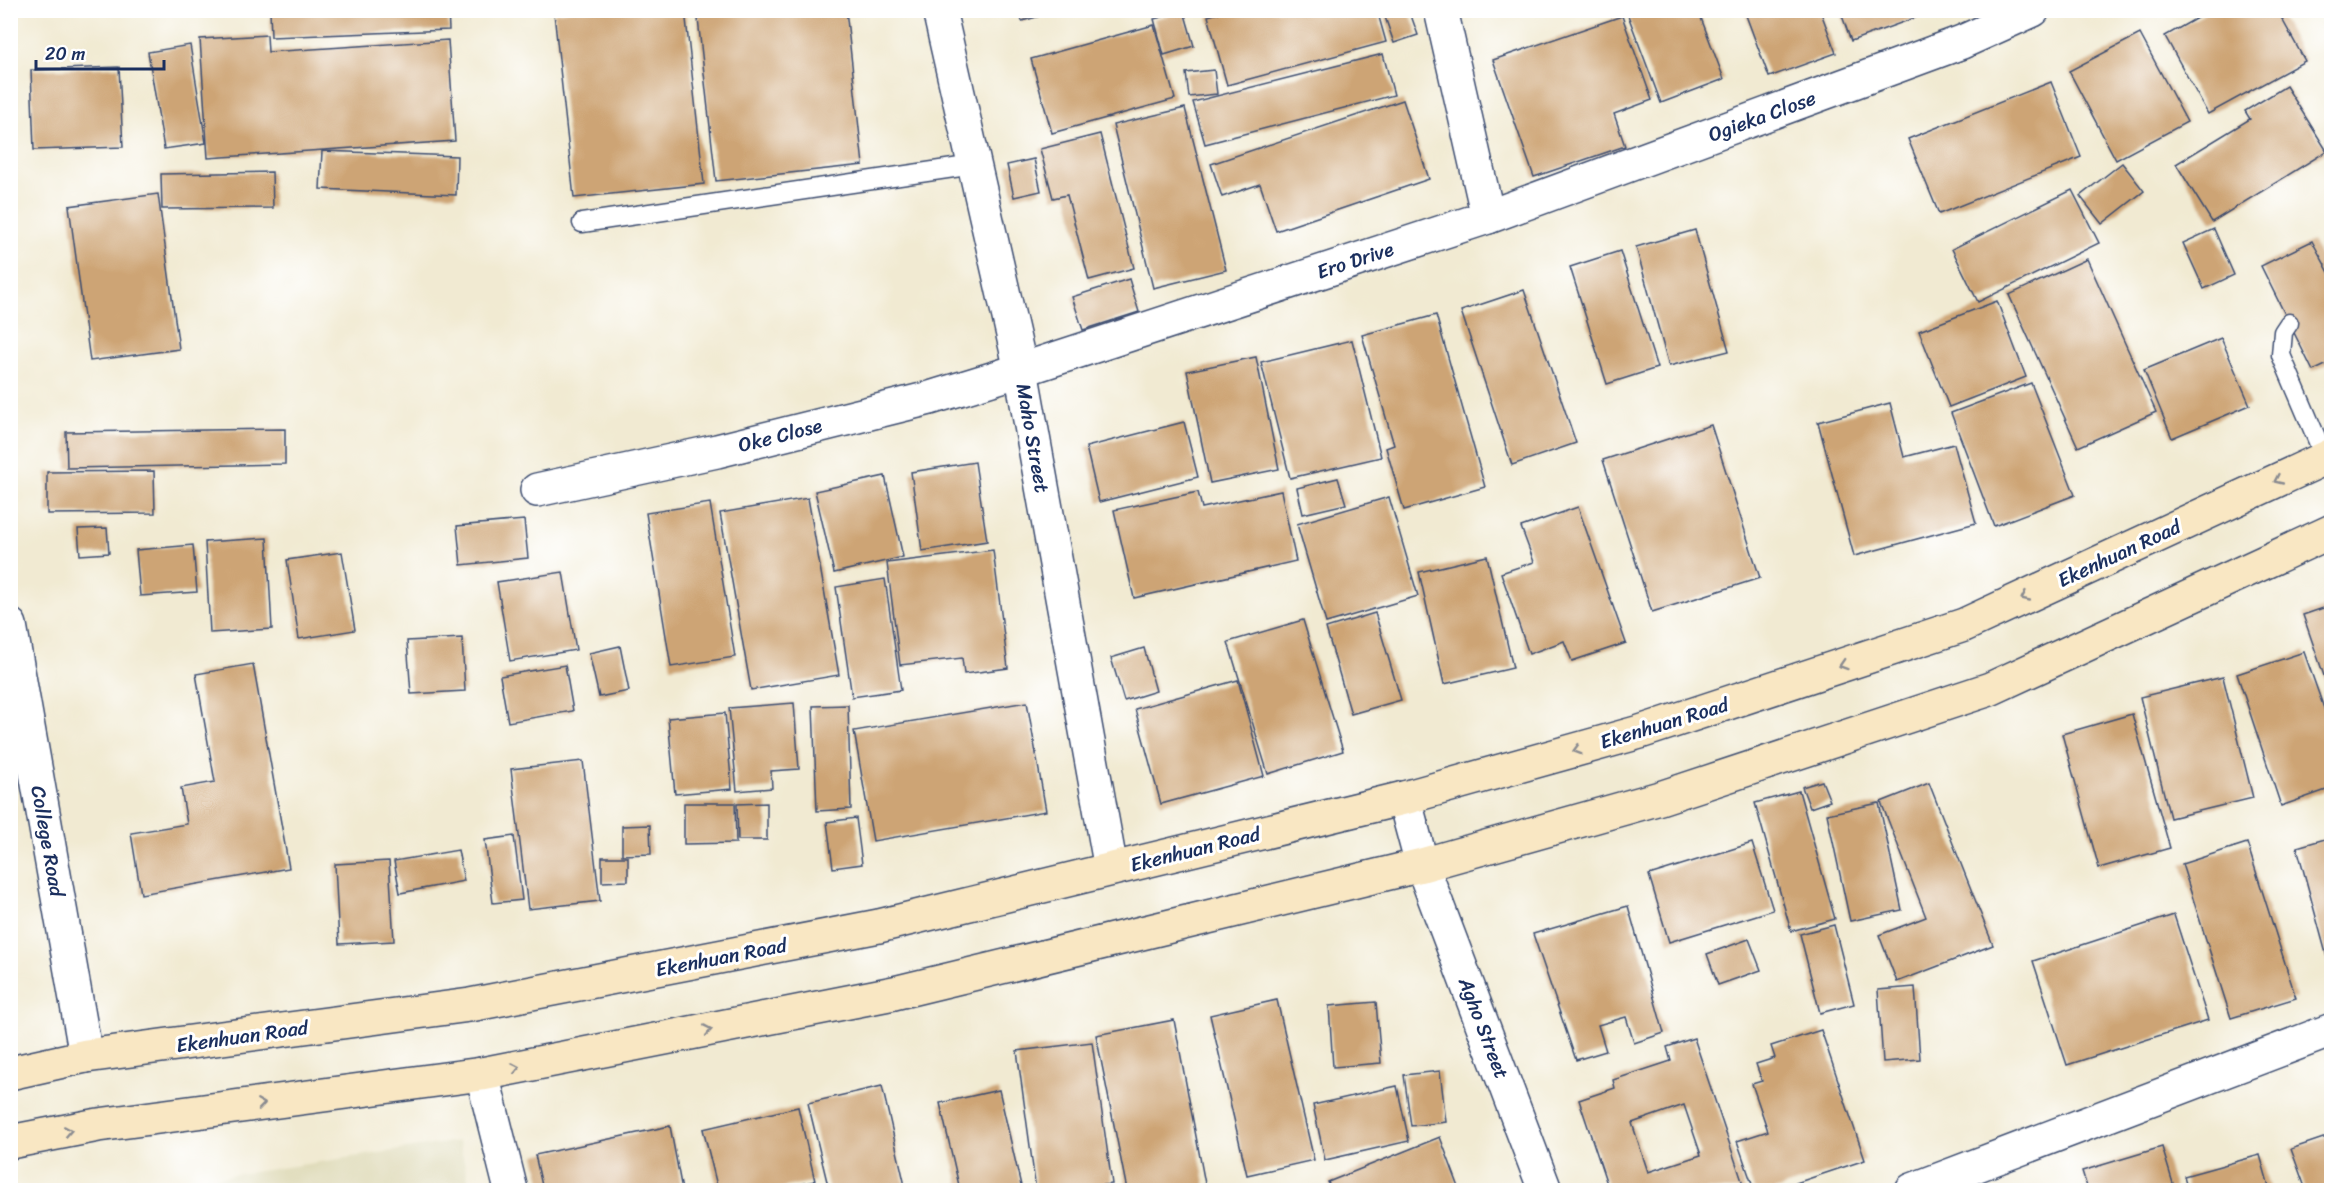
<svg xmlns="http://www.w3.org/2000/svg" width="2342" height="1201" font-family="Sriracha,sans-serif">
	<rect width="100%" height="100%" fill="#fff"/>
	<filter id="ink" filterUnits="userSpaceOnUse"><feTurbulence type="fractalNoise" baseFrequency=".0167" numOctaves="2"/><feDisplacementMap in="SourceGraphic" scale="12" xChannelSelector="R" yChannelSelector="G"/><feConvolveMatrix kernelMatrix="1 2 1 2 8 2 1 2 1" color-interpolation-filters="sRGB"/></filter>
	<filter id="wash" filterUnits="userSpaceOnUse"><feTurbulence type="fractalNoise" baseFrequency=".008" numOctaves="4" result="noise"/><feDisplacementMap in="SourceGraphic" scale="24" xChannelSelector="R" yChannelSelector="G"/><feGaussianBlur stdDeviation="1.35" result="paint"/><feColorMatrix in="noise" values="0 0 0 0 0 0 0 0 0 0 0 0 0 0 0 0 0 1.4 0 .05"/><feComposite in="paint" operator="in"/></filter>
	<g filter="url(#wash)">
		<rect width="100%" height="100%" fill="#f1ead2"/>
		<path fill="#e0dcbb" d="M 459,1141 L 471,1190 L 134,1190 Z"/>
		<g id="blocks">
			<g fill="#cda475" fill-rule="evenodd">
				<path d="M 270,10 L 448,10 L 449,30 L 271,37 Z"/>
				<path d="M 572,10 L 685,10 L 704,184 L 574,198 L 554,13 Z"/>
				<path d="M 697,10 L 846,10 L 863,165 L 716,181 Z"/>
				<path d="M 1018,10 L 1058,10 L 1058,11 L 1022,21 Z"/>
				<path d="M 1229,10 L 1377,10 L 1386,42 L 1227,85 L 1208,16 Z"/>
				<path d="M 1405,10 L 1409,10 L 1418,35 L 1394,43 L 1385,17 Z"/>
				<path d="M 1626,10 L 1698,10 L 1724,79 L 1661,103 Z"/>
				<path d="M 1744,10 L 1820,10 L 1836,53 L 1769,77 Z"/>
				<path d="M 1840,10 L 1934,10 L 1934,11 L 1851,41 Z"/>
				<path d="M 2211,10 L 2277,10 L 2305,61 L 2208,114 L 2165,36 Z"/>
				<path d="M 1184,11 L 1194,46 L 1164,55 L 1154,19 Z"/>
				<path d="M 1622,16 L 1652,100 L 1614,114 L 1625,146 L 1534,177 L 1493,60 Z"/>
				<path d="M 1154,25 L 1175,99 L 1052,133 L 1031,59 Z"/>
				<path d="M 2140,34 L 2187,122 L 2116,160 L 2069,71 Z"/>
				<path d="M 267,35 L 268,52 L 448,40 L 455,141 L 208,158 L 200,39 Z"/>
				<path d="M 190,45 L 206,143 L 164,149 L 148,52 Z"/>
				<path d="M 1383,54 L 1394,95 L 1205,144 L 1193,102 Z"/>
				<path d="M 119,67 L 123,147 L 34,150 L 31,70 Z"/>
				<path d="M 1214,70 L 1217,94 L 1189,97 L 1186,73 Z"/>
				<path d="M 2051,82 L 2081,157 L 1939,214 L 1908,139 Z"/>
				<path d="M 2286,86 L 2327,151 L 2212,222 L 2176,164 L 2250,119 L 2245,111 Z"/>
				<path d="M 1403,100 L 1429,179 L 1276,231 L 1260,184 L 1222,197 L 1211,164 Z"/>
				<path d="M 1185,108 L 1226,270 L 1153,288 L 1113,125 Z"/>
				<path d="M 1100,134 L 1134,268 L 1089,280 L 1067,195 L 1053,198 L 1040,149 Z"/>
				<path d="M 322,151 L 457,156 L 456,195 L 320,189 Z"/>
				<path d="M 1034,159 L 1041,191 L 1014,197 L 1007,165 Z"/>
				<path d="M 2122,163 L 2144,191 L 2102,224 L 2080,196 Z"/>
				<path d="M 272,172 L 273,208 L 162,209 L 161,174 Z"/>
				<path d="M 2072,190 L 2099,243 L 1978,302 L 1952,249 Z"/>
				<path d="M 158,194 L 179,349 L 90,361 L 69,206 Z"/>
				<path d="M 2214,229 L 2234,275 L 2204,289 L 2183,243 Z"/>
				<path d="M 1695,230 L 1729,351 L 1669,366 L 1636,247 Z"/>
				<path d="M 2312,241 L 2332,278 L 2332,362 L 2313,371 L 2261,266 Z"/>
				<path d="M 1620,251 L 1657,368 L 1607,384 L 1570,267 Z"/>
				<path d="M 2087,259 L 2156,412 L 2078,447 L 2009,295 Z"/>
				<path d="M 1129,279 L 1139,312 L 1083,330 L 1072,297 Z"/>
				<path d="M 1524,290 L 1576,443 L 1512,465 L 1461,311 Z"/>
				<path d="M 1997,301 L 2026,377 L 1949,407 L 1919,331 Z"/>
				<path d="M 1436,315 L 1485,487 L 1404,510 L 1386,448 L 1394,445 L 1362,335 Z"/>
				<path d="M 2221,338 L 2250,405 L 2172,438 L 2144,370 Z"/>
				<path d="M 1352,340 L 1381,457 L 1290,478 L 1261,362 Z"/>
				<path d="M 1256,357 L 1279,469 L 1210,483 L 1187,371 Z"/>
				<path d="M 2031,383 L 2075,495 L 1994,526 L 1951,413 Z"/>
				<path d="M 1890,403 L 1904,457 L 1954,444 L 1976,523 L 1854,556 L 1818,422 Z"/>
				<path d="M 1184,422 L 1198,477 L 1099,502 L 1086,447 Z"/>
				<path d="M 1711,425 L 1760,578 L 1652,612 L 1603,460 Z"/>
				<path d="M 285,429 L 285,464 L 67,468 L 66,432 Z"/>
				<path d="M 975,462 L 987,541 L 922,551 L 911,472 Z"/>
				<path d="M 154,471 L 155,513 L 47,514 L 47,472 Z"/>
				<path d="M 885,476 L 903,557 L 834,573 L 815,491 Z"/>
				<path d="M 1338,478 L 1346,504 L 1303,514 L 1297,488 Z"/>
				<path d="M 1281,491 L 1296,561 L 1134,598 L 1114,510 L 1198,492 L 1202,508 Z"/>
				<path d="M 1389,497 L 1418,596 L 1326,623 L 1297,524 Z"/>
				<path d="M 808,498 L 839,675 L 751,690 L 720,513 Z"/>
				<path d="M 710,503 L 735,657 L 671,667 L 646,513 Z"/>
				<path d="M 1578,507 L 1626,643 L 1572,661 L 1564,641 L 1529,654 L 1501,573 L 1534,562 L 1521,527 Z"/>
				<path d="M 524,520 L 528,558 L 461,565 L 457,526 Z"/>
				<path d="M 107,528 L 109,553 L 80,555 L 78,529 Z"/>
				<path d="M 267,538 L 272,629 L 210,633 L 205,542 Z"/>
				<path d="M 193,545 L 197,592 L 140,596 L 136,550 Z"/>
				<path d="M 993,550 L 1008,668 L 964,674 L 962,658 L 900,665 L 887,563 Z"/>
				<path d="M 342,552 L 355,630 L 299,639 L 287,560 Z"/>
				<path d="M 1487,556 L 1513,668 L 1444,684 L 1419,572 Z"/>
				<path d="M 563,572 L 576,650 L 510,661 L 497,582 Z"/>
				<path d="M 885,579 L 901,690 L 852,697 L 836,587 Z"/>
				<path d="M 2332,605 L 2332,696 L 2331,696 L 2303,615 Z"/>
				<path d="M 1375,613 L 1401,700 L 1351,714 L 1326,628 Z"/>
				<path d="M 1303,620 L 1343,751 L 1268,774 L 1228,642 Z"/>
				<path d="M 462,638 L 465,691 L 411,694 L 407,641 Z"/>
				<path d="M 620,646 L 629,691 L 599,697 L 589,653 Z"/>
				<path d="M 1144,648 L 1156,691 L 1124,701 L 1111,658 Z"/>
				<path d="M 2304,652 L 2332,731 L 2332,788 L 2281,806 L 2237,674 Z"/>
				<path d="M 253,664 L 289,868 L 141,894 L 131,833 L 187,824 L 181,788 L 215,782 L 196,674 Z"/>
				<path d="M 565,665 L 573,711 L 508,722 L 500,676 Z"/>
				<path d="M 2223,677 L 2253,798 L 2170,818 L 2140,697 Z"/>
				<path d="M 1238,680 L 1264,776 L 1161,804 L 1135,709 Z"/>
				<path d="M 1027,702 L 1046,811 L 873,841 L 854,731 Z"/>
				<path d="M 794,703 L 799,769 L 771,771 L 772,788 L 737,791 L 729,708 Z"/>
				<path d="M 848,705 L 851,809 L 817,811 L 813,706 Z"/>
				<path d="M 725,713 L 732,789 L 675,794 L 668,718 Z"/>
				<path d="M 2132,714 L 2170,848 L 2099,868 L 2062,734 Z"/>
				<path d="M 583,761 L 600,901 L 528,909 L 511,769 Z"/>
				<path d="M 1822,781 L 1830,801 L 1810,808 L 1802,787 Z"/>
				<path d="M 1929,783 L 1993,945 L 1897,982 L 1879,935 L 1926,917 L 1881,802 Z"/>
				<path d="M 1799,791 L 1835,919 L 1791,931 L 1755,803 Z"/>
				<path d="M 684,803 L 735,803 L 736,843 L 684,844 Z"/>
				<path d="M 767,803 L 767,840 L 738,840 L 737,804 Z"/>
				<path d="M 1879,803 L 1902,910 L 1850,921 L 1827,814 Z"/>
				<path d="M 856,818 L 862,864 L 833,868 L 827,822 Z"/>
				<path d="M 650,825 L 651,854 L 622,855 L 622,826 Z"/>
				<path d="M 514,836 L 522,900 L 493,903 L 485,840 Z"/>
				<path d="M 2332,837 L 2332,972 L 2331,972 L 2297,847 Z"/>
				<path d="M 1752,843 L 1773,910 L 1669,942 L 1649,875 Z"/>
				<path d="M 2247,843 L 2296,998 L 2231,1018 L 2182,864 Z"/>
				<path d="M 458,850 L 464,881 L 400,893 L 394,861 Z"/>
				<path d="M 602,857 L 628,857 L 628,881 L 602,882 Z"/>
				<path d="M 389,861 L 394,941 L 339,944 L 335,864 Z"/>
				<path d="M 1628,906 L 1664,1033 L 1634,1043 L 1626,1017 L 1598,1025 L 1606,1051 L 1576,1060 L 1533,934 Z"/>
				<path d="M 2174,915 L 2208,1020 L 2067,1065 L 2033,961 Z"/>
				<path d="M 1834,925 L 1854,1004 L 1820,1013 L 1800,934 Z"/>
				<path d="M 1749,939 L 1761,970 L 1718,985 L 1707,954 Z"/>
				<path d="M 1915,987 L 1920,1059 L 1883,1062 L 1878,990 Z"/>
				<path d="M 1277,1000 L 1314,1160 L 1247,1175 L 1210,1015 Z"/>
				<path d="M 1376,1002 L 1381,1063 L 1333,1067 L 1329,1006 Z"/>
				<path d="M 1174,1020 L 1206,1189 L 1127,1190 L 1096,1035 Z"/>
				<path d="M 1821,1030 L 1865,1160 L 1775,1190 L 1754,1190 L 1737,1141 L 1768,1131 L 1752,1084 L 1762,1081 L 1756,1064 L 1775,1058 L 1771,1046 Z"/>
				<path d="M 1694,1038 L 1745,1190 L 1609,1190 L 1579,1100 L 1615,1088 L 1613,1080 L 1671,1061 L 1667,1047 ZM 1684,1105 L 1701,1155 L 1648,1172 L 1632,1123 Z"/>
				<path d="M 1092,1042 L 1112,1184 L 1068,1190 L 1036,1190 L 1017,1051 Z"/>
				<path d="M 1440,1071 L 1446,1122 L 1411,1126 L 1404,1075 Z"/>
				<path d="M 882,1086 L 906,1190 L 829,1190 L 808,1103 Z"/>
				<path d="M 1397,1086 L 1409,1141 L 1325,1160 L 1313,1105 Z"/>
				<path d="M 999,1090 L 1022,1190 L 960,1190 L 940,1103 Z"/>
				<path d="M 798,1107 L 815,1181 L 773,1190 L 718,1190 L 703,1129 Z"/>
				<path d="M 670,1126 L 682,1190 L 543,1190 L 535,1155 Z"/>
				<path d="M 2332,1135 L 2332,1190 L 2306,1190 L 2291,1149 Z"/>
				<path d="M 1440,1137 L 1460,1190 L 1331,1190 L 1328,1182 Z"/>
				<path d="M 2162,1147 L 2175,1190 L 2088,1190 L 2082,1171 Z"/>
				<path d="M 2260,1155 L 2270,1190 L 2188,1190 L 2184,1176 Z"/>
			</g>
		</g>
	</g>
	<g filter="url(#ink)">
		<use href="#blocks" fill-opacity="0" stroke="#3b4b6f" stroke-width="1.5"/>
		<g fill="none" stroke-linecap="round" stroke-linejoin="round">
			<g stroke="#3b4b6f" stroke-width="21">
				<g id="service">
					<path d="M 582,223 L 974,165"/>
					<path d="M 2289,323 L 2283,332 L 2281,355 L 2325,458"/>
				</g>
			</g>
			<g stroke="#3b4b6f" stroke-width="36">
				<g id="minor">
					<path d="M 939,10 L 1021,370 L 1111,869"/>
					<path d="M 1441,10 L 1488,217"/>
					<path d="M 537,490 L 717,451 L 930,398 L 1021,370 L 1488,217 L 1962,42 L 2033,10"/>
					<path d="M 10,625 L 86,1056"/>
					<path d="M 1404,798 L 1422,865 L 1545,1190"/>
					<path d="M 482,1074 L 511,1190"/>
					<path d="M 1912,1190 L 2332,1030"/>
				</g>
			</g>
			<g stroke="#3b4b6f" stroke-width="36">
				<g id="secondary">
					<path d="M 10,1073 L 86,1056 L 470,1005 L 879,926 L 1404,798 L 1640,732 L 1964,625 L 2332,455"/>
					<path d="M 10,1142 L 98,1125 L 482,1074 L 894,993 L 1422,865 L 1660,798 L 1990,689 L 2332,531"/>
				</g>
			</g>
			<use href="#service" stroke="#fff" stroke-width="18"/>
			<use href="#minor" stroke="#fff" stroke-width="33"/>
			<use href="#secondary" stroke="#f9e7c3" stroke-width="33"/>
		</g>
		<defs><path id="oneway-chevron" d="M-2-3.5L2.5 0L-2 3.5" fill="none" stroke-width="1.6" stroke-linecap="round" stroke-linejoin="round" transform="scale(1.5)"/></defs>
		<g stroke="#8a8b90">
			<use href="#oneway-chevron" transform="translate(2278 480) rotate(155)"/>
			<use href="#oneway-chevron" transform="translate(2025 597) rotate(155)"/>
			<use href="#oneway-chevron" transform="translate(1843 665) rotate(162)"/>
			<use href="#oneway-chevron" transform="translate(1577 750) rotate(164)"/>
			<use href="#oneway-chevron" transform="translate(708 1030) rotate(-11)"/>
			<use href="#oneway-chevron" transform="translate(516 1068) rotate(-11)"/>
			<use href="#oneway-chevron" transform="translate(261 1104) rotate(-8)"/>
			<use href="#oneway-chevron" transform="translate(68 1131) rotate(-11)"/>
		</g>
	</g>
	<g text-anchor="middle" stroke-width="6" stroke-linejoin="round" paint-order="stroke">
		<g font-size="20" fill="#1b2f5e" stroke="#fff">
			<text transform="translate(1762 116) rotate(-20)" y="7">Ogieka Close</text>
			<text transform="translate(1355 260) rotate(-18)" y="7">Ero Drive</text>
			<text transform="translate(780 435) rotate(-14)" y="7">Oke Close</text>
			<text transform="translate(1033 438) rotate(80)" y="7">Maho Street</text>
			<text transform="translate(2119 553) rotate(-25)" y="7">Ekenhuan Road</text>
			<text transform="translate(1664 723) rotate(-17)" y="7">Ekenhuan Road</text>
			<text transform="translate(48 841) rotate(80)" y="7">College Road</text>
			<text transform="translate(1195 849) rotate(-14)" y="7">Ekenhuan Road</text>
			<text transform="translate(721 957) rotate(-11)" y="7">Ekenhuan Road</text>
			<text transform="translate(1484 1028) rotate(69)" y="7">Agho Street</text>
			<text transform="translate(242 1036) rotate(-8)" y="7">Ekenhuan Road</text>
		</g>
	</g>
	<rect width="2342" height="1201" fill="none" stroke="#fff" stroke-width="36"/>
	<path d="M36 60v9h128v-9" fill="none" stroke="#1b2f5e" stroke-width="3"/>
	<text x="45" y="60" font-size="18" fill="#1b2f5e" stroke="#ffffff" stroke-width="4.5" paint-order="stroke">20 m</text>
</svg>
